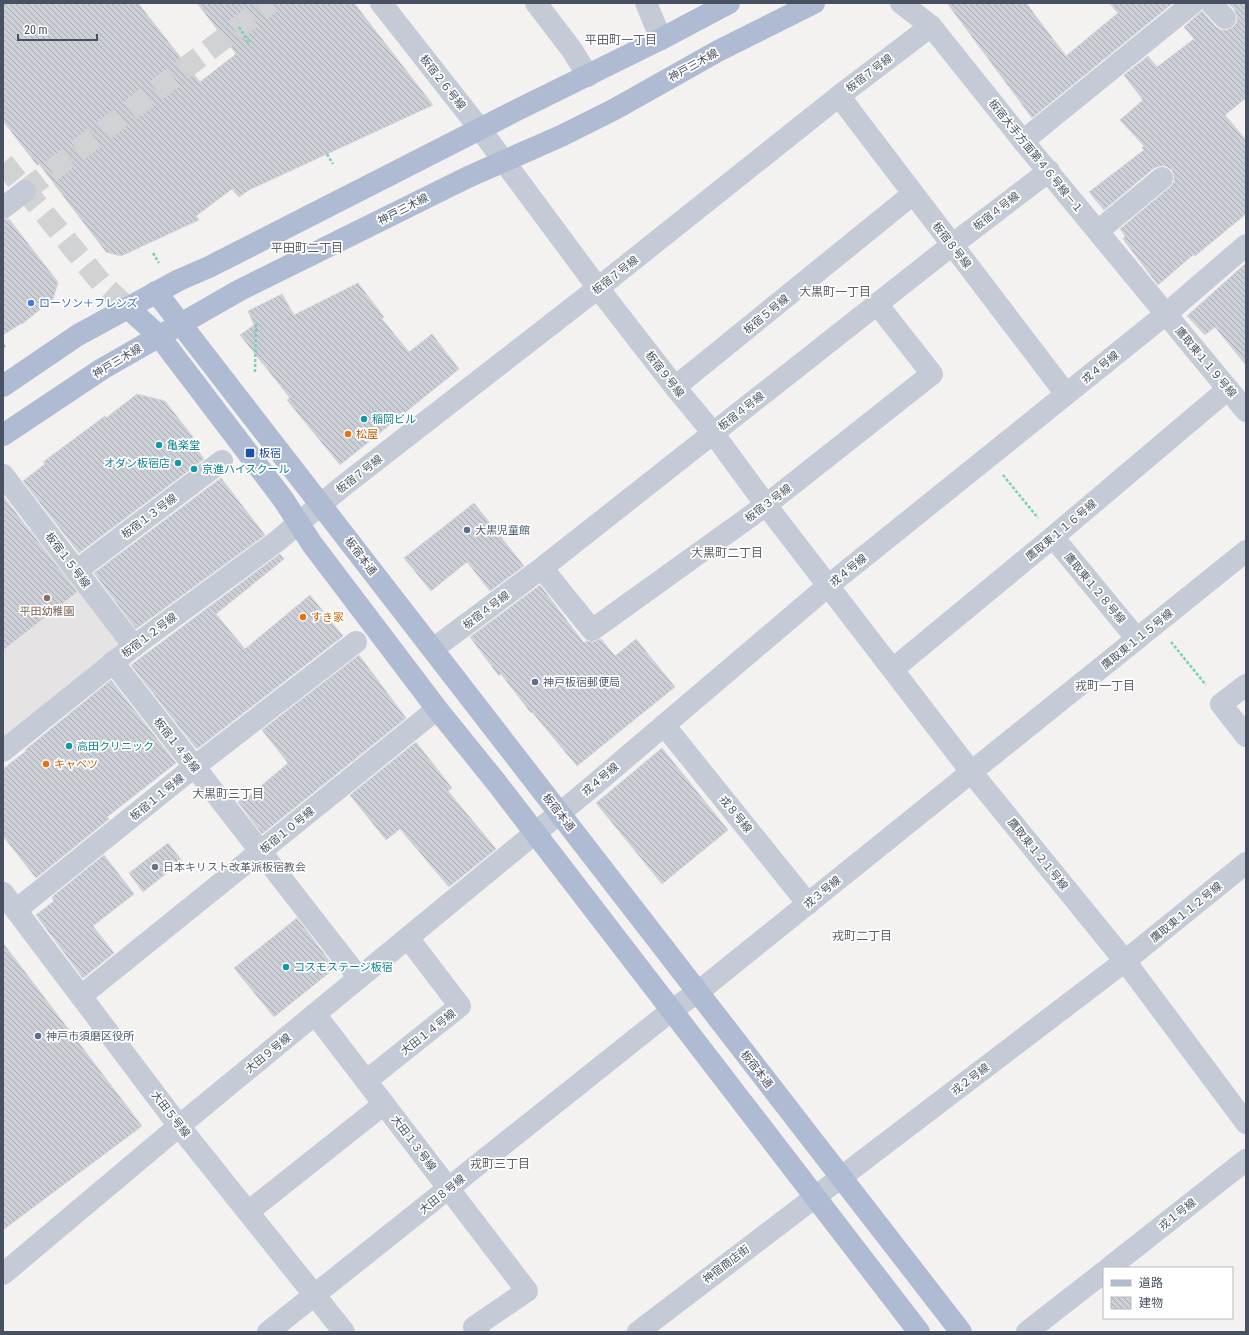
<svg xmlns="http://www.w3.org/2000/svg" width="1249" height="1335" font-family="'Roboto Condensed','Noto Sans JP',sans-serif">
	<defs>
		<pattern id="building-back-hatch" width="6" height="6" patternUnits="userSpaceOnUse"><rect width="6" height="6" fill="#cdcfd7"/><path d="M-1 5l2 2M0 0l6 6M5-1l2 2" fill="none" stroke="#a8aab2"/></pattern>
	</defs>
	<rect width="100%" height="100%" fill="#f4f2f1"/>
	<path fill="#e5e3e3" d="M 35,527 L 127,645 L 3,740 L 3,552 Z"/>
	<g fill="url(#building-back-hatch)" stroke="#d5d6dd">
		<path d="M 3,3 L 138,3 L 200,82 L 236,54 L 197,3 L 354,3 L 433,105 L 249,190 L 239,197 L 232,189 L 196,216 L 199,220 L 121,256 L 106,252 L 39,164 L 37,165 L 3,121 Z"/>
		<path d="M 947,3 L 1026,3 L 1066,56 L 1118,13 L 1109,3 L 1173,3 L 1032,118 Z"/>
		<path d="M 1228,3 L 1246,3 L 1246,98 L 1225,115 L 1246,140 L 1246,214 L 1195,256 L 1194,254 L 1158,285 L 1123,239 L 1125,236 L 1120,229 L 1170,187 L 1174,182 L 1174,176 L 1172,170 L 1166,166 L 1160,166 L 1154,168 L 1104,210 L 1089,192 L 1144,150 L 1142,148 L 1144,146 L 1120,120 L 1143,100 L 1124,75 L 1148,56 L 1157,67 L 1194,39 L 1184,27 L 1202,11 L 1216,27 L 1221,30 L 1227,30 L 1233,27 L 1237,22 L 1237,16 L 1234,9 Z"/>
		<path d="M 9,219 L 58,282 L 53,299 L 22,324 L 22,323 L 3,335 L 3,220 Z"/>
		<path d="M 1246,263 L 1246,365 L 1215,327 L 1205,335 L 1187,316 Z"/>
		<path d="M 358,283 L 384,317 L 382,319 L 409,352 L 432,334 L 459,369 L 340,465 L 287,400 L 290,398 L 240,335 L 254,325 L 248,311 L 282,294 L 294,315 Z"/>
		<path d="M 137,394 L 165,401 L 193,437 L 190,440 L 204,459 L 79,553 L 23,481 L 45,464 L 43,462 L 105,416 L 106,418 Z"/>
		<path d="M 221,478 L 265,535 L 136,629 L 94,573 Z"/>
		<path d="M 3,496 L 77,592 L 3,650 Z"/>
		<path d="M 474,503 L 524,566 L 490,591 L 467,562 L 431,591 L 404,558 Z"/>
		<path d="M 280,554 L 284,559 L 216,614 L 245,649 L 310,595 L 343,636 L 197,749 L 195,747 L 131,665 Z"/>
		<path d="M 540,585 L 584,643 L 586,641 L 594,642 L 601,639 L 615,656 L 636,639 L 675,687 L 577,766 L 532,712 L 531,713 L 501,674 L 499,676 L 470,637 Z"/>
		<path d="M 359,655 L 406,718 L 262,834 L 238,802 L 247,795 L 248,797 L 288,763 L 262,730 Z"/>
		<path d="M 111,680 L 176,763 L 107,817 L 109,819 L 36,878 L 3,836 L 3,769 L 26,751 L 25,750 Z"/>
		<path d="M 416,742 L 452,788 L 448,791 L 496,849 L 449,887 L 400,829 L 386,840 L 350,795 Z"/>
		<path d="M 662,748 L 728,830 L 662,884 L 596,803 Z"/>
		<path d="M 168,843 L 182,861 L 143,892 L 129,873 Z"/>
		<path d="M 104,855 L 134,894 L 93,926 L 114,953 L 83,978 L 36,915 L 54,901 L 52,897 Z"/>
		<path d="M 297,918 L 335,968 L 274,1017 L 234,968 Z"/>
		<path d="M 3,943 L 142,1126 L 3,1230 Z"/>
	</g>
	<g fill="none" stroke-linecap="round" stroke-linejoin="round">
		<g stroke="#d1d2d4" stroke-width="22" stroke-dasharray="22 11" stroke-linecap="butt">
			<path d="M 3,163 L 103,285 L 128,308"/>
			<path d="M 25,191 L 270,3"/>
		</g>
		<g stroke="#73d4b4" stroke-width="2.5" stroke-dasharray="3 2" stroke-linecap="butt">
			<path d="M 239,27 L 250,44"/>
			<path d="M 327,154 L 333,164"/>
			<path d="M 153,253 L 159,263"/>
			<path d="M 3,345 L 5,347"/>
			<path d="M 255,372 L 256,323"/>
			<path d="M 1003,475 L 1038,518"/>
			<path d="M 1171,642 L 1206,685"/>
		</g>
		<g stroke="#c4cbd7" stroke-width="22">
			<path d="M 381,3 L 480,129 L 598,288 L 675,387 L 713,433 L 766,505 L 972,773 L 1125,961 L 1246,1123"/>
			<path d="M 536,3 L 572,50 L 588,76"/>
			<path d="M 646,3 L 661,39"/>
			<path d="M 901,3 L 931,26 L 1023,141 L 1246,411"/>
			<path d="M 1211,3 L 1225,18"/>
			<path d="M 839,96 L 1066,394"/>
			<path d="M 1023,141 L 1193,3"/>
			<path d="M 3,208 L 25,191"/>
			<path d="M 1098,231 L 1162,178"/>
			<path d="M 675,387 L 913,194"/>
			<path d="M 3,475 L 134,646"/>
			<path d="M 1053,537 L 1137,639"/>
			<path d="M 542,568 L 592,630 L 766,505 L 932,374 L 877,304"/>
			<path d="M 76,571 L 222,461"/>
			<path d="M 433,649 L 542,568 L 952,245 L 1049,171"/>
			<path d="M 113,662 L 359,978"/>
			<path d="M 893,669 L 1053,537 L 1228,389"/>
			<path d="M 1246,685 L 1221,704 L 1246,736"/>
			<path d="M 664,725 L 808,904"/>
			<path d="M 3,751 L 134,646 L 276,542 L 343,486 L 598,288 L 839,96 L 931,26"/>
			<path d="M 3,893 L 179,1126 L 344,1332"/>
			<path d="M 16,910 L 194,767 L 356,642"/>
			<path d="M 81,996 L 437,709"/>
			<path d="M 315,1014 L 527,1291 L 474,1327 L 479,1332"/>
			<path d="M 366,1081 L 460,1006 L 408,938"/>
			<path d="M 248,1212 L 384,1104"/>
			<path d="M 1109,1268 L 1246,1160"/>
			<path d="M 3,1274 L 179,1126 L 535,833 L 582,795 L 829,585 L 1166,314 L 1246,245"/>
			<path d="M 268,1332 L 672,1010 L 698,992 L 1246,551"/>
			<path d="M 638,1332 L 1125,961 L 1246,863"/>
			<path d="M 1027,1332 L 1104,1272"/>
		</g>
		<g stroke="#afbbd2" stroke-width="22">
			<path d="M 156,292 L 961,1332"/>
			<path d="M 128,308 L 159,336 L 283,499 L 312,544 L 437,709 L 496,782 L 919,1332"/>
			<path d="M 3,386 L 78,335 L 179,280 L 209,267 L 513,112 L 661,39 L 729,3"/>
			<path d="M 3,435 L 102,369 L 240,290 L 468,177 L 561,136 L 615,109 L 718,51 L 814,3"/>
		</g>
	</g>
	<circle fill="#3f7fe0" stroke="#fff" stroke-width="1.5" cx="31" cy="303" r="4"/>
	<g fill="#0f9aa8" stroke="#fff" stroke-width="1.5">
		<circle cx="364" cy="419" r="4"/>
		<circle cx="159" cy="445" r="4"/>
		<circle cx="178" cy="463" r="4"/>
		<circle cx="194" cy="469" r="4"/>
		<circle cx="69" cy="746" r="4"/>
		<circle cx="286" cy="967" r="4"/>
	</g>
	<g fill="#e8710a" stroke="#fff" stroke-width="1.5">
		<circle cx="348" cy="434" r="4"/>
		<circle cx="303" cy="617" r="4"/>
		<circle cx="46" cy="764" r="4"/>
	</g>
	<rect fill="#1a4fb4" stroke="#fff" stroke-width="1.5" x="245" y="448" width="10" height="10" rx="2"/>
	<g fill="#5c6f8a" stroke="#fff" stroke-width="1.5">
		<circle cx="467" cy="530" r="4"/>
		<circle cx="535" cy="682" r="4"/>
		<circle cx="38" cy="1036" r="4"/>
	</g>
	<circle fill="#8d6e63" stroke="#fff" stroke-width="1.5" cx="47" cy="598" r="4"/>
	<circle fill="#6b7280" stroke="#fff" stroke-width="1.5" cx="155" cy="867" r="4"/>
	<g text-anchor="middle" stroke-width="3.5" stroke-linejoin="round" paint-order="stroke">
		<g font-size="11" fill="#475161" stroke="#fff">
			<text transform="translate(693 65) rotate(-29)" y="4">神戸三木線</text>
			<text transform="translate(869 73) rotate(-37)" y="4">板宿７号線</text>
			<text transform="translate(443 82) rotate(52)" y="4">板宿２６号線</text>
			<text transform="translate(1036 156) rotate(51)" y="4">板宿大手方面第４６号線－１</text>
			<text transform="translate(403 209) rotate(-27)" y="4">神戸三木線</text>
			<text transform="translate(996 211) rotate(-38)" y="4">板宿４号線</text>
			<text transform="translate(952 245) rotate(52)" y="4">板宿８号線</text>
			<text transform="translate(615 275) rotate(-38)" y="4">板宿７号線</text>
			<text transform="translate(766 314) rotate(-39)" y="4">板宿５号線</text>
			<text transform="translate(117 361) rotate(-31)" y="4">神戸三木線</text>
			<text transform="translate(1206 362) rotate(50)" y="4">鷹取東１１９号線</text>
			<text transform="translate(1100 367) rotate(-39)" y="4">戎４号線</text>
			<text transform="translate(665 374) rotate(52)" y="4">板宿９号線</text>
			<text transform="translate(741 411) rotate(-38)" y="4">板宿４号線</text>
			<text transform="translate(359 474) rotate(-38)" y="4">板宿７号線</text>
			<text transform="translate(768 503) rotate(-37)" y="4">板宿３号線</text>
			<text transform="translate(149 516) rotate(-37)" y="4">板宿１３号線</text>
			<text transform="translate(1061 530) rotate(-40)" y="4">鷹取東１１６号線</text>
			<text transform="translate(361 556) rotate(53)" y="4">板宿本通</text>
			<text transform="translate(68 560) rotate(53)" y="4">板宿１５号線</text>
			<text transform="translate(848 570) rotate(-39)" y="4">戎４号線</text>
			<text transform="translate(1095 588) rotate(50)" y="4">鷹取東１２８号線</text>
			<text transform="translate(486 610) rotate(-37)" y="4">板宿４号線</text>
			<text transform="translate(149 635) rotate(-37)" y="4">板宿１２号線</text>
			<text transform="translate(1137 639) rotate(-39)" y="4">鷹取東１１５号線</text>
			<text transform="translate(177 745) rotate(52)" y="4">板宿１４号線</text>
			<text transform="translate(600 779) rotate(-40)" y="4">戎４号線</text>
			<text transform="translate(157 797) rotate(-39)" y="4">板宿１１号線</text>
			<text transform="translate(559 812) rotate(52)" y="4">板宿本通</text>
			<text transform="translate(736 814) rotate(51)" y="4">戎８号線</text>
			<text transform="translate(287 830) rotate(-39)" y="4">板宿１０号線</text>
			<text transform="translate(1038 854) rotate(51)" y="4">鷹取東１２１号線</text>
			<text transform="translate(822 892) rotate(-39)" y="4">戎３号線</text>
			<text transform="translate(1186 912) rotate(-39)" y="4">鷹取東１１２号線</text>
			<text transform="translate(428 1032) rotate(-38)" y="4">大田１４号線</text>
			<text transform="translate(268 1053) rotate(-39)" y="4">大田９号線</text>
			<text transform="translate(757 1069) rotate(52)" y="4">板宿本通</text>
			<text transform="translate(970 1079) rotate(-37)" y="4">戎２号線</text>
			<text transform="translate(171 1114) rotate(52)" y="4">大田５号線</text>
			<text transform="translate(414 1143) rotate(53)" y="4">大田１３号線</text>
			<text transform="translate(442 1194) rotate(-39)" y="4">大田８号線</text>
			<text transform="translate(1177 1214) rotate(-38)" y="4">戎１号線</text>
			<text transform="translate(726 1264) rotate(-37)" y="4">神宿商店街</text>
		</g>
		<g font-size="11" fill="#366cbe" stroke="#fff" text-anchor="start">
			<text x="39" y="307">ローソン＋フレンズ</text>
		</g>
		<g font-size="11" fill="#0d838f" stroke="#fff" text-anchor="start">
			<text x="372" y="423">稲岡ビル</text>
			<text x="167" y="449">亀楽堂</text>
			<text x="170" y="467" text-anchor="end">オダン板宿店</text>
			<text x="202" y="473">京進ハイスクール</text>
			<text x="77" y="750">高田クリニック</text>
			<text x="294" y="971">コスモステージ板宿</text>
		</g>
		<g font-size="11" fill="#c56008" stroke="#fff" text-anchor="start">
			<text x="356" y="438">松屋</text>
			<text x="311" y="621">すき家</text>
			<text x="54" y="768">キャベツ</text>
		</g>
		<g font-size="11" fill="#164399" stroke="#fff" text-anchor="start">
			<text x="259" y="457">板宿</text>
		</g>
		<g font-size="11" fill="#4e5e75" stroke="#fff" text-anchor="start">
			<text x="475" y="534">大黒児童館</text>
			<text x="543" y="686">神戸板宿郵便局</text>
			<text x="46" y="1040">神戸市須磨区役所</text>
		</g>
		<g font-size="11" fill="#785e54" stroke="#fff">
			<text x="47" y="615">平田幼稚園</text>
		</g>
		<g font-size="11" fill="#5b616d" stroke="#fff" text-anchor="start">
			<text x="163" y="871">日本キリスト改革派板宿教会</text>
		</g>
		<g font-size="12" fill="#5d6067" stroke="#fff">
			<text x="621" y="44">平田町一丁目</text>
			<text x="307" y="252">平田町二丁目</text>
			<text x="835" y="296">大黒町一丁目</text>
			<text x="727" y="557">大黒町二丁目</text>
			<text x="1105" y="690">戎町一丁目</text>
			<text x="228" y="798">大黒町三丁目</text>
			<text x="862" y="940">戎町二丁目</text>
			<text x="500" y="1168">戎町三丁目</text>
		</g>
	</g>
	<rect width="1249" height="1335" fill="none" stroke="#475161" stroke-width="8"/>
	<rect x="1103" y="1267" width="130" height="52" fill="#ffffff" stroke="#b5b9c0"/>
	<rect x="1111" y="1280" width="20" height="6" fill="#afbbd2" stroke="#b5b9c0"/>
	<text x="1139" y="1287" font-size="12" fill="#475161">道路</text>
	<rect x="1111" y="1297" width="20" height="12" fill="url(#building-back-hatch)" stroke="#b5b9c0"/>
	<text x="1139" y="1307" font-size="12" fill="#475161">建物</text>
	<path d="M18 34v6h79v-6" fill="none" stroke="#475161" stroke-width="2"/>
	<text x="24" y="34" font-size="12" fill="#475161" stroke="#ffffff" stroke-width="3" paint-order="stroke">20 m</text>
</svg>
